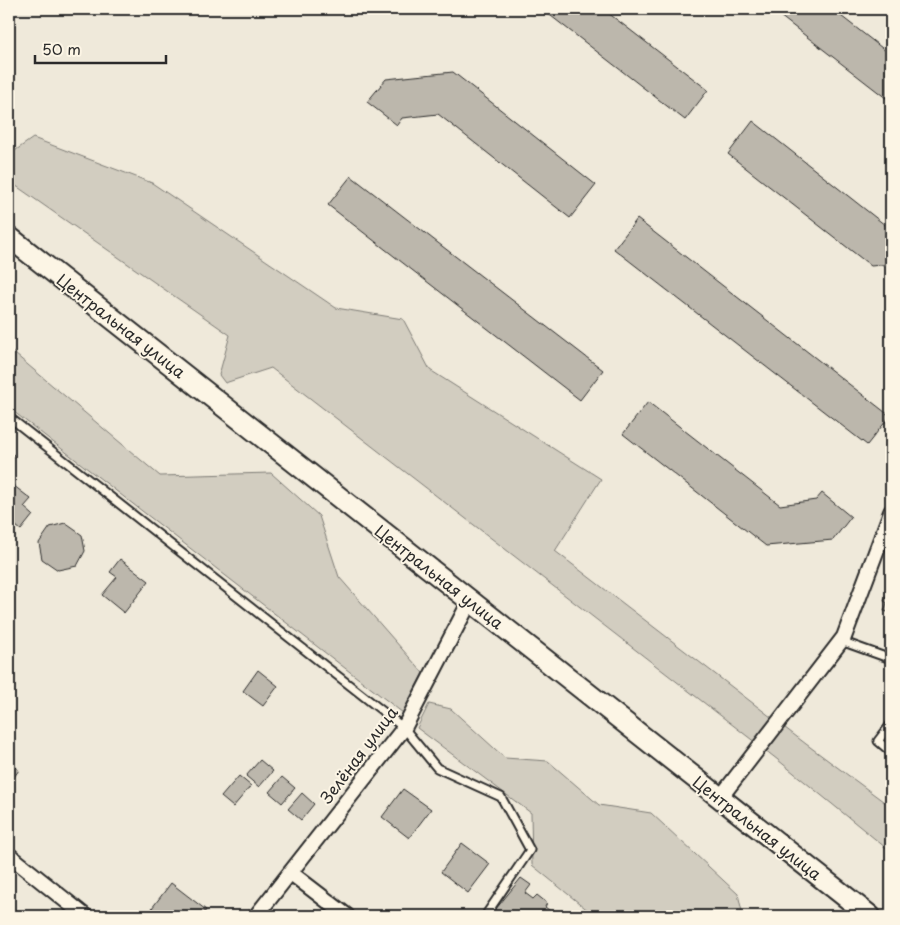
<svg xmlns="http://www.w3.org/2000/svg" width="900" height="925" font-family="'Playpen Sans',sans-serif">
	<rect width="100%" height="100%" fill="#efe9da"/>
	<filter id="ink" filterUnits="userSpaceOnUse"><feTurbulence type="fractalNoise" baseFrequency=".02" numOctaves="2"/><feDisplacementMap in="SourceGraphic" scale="10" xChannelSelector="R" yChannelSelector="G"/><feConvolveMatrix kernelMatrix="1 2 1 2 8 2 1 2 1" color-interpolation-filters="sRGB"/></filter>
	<g filter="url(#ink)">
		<g fill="#d2cdc0" stroke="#7e7c76">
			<path d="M 33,138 L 152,183 L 336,308 L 403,319 L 430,370 L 601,479 L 555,551 L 806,744 L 891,807 L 891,852 L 778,760 L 271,368 L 225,383 L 219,375 L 230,335 L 9,181 L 9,155 Z"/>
			<path d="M 9,349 L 160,476 L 271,473 L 319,516 L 339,577 L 423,673 L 403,713 L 9,408 Z"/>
			<path d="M 429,704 L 451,709 L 505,758 L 548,761 L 599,805 L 651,813 L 738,894 L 743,916 L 595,916 L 532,865 L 531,813 L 417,728 Z"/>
		</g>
		<g fill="#bcb7ac" stroke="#2b2b2b">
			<path d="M 542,9 L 603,9 L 708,90 L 685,120 Z"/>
			<path d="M 771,9 L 832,9 L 891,55 L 891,102 Z"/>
			<path d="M 453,72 L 596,185 L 570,218 L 438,114 L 402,118 L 397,125 L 367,102 L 386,79 Z"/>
			<path d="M 753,121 L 885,225 L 891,224 L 891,264 L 871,266 L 728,154 Z"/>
			<path d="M 351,176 L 603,370 L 580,400 L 328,205 Z"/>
			<path d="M 637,219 L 890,416 L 867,445 L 614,249 Z"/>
			<path d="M 648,402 L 780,505 L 816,500 L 822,493 L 851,517 L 833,540 L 766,546 L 623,434 Z"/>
			<path d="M 9,451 L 14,455 L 9,461 Z"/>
			<path d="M 9,482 L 31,499 L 24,507 L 33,515 L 21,530 L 12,523 L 9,525 Z"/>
			<path d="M 65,523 L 82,535 L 85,551 L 77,566 L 58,570 L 42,559 L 39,543 L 50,527 Z"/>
			<path d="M 120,559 L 149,581 L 124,613 L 102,595 L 117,577 L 110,572 Z"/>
			<path d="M 891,584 L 891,613 L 884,611 L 887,603 L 884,601 Z"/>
			<path d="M 258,670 L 278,686 L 263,706 L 243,691 Z"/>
			<path d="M 260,760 L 273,771 L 259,787 L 246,776 Z"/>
			<path d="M 9,762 L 19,770 L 9,784 Z"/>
			<path d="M 239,776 L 251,786 L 233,807 L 221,797 Z"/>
			<path d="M 282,777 L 295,788 L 282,803 L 269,792 Z"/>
			<path d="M 403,789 L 431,809 L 409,838 L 382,817 Z"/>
			<path d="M 302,793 L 314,804 L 301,820 L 288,809 Z"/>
			<path d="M 462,843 L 490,864 L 468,893 L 441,872 Z"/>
			<path d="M 521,878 L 531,885 L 525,893 L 533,899 L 537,895 L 547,903 L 545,907 L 557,916 L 491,915 Z"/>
			<path d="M 171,883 L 206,910 L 202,916 L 163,916 L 152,908 Z"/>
		</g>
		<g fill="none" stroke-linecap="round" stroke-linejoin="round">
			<g stroke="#2b2b2b" stroke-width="11">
				<g id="lane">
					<path d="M 9,417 L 404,728 L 437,768 L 501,797 L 530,850 L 487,913"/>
					<path d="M 841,641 L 891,659"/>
					<path d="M 891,724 L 878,741 L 891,752"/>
				</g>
			</g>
			<g stroke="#2b2b2b" stroke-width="18">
				<g id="street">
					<path d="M 720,798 L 844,637 L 891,512"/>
					<path d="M 9,855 L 85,916"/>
					<path d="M 291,873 L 347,916"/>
					<path d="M 256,916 L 404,728 L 470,601"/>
				</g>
			</g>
			<g stroke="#2b2b2b" stroke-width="24">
				<path id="secondary" d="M 9,237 L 870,916"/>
			</g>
			<use href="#lane" stroke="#fcf5e5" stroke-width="7"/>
			<use href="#street" stroke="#fcf5e5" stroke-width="14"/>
			<use href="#secondary" stroke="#fcf5e5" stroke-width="20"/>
		</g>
	</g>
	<g text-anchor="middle" stroke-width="4" stroke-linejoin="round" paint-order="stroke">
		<g font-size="16" fill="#2b2b2b" stroke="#fcf5e5">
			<text transform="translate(121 326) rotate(38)" y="6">Центральная улица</text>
			<text transform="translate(439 577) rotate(38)" y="6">Центральная улица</text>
			<text transform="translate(359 755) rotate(-53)" y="6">Зелёная улица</text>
			<text transform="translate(757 828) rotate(38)" y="6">Центральная улица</text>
		</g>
	</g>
	<rect width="900" height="925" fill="none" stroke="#fcf5e5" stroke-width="30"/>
	<rect x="15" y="15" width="870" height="895" fill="none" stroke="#2b2b2b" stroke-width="2" filter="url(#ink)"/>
	<path d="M35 55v8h131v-8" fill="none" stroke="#2b2b2b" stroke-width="2.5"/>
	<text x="42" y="55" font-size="15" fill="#2b2b2b" stroke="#fcf5e5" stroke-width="4" paint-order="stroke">50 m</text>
</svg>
